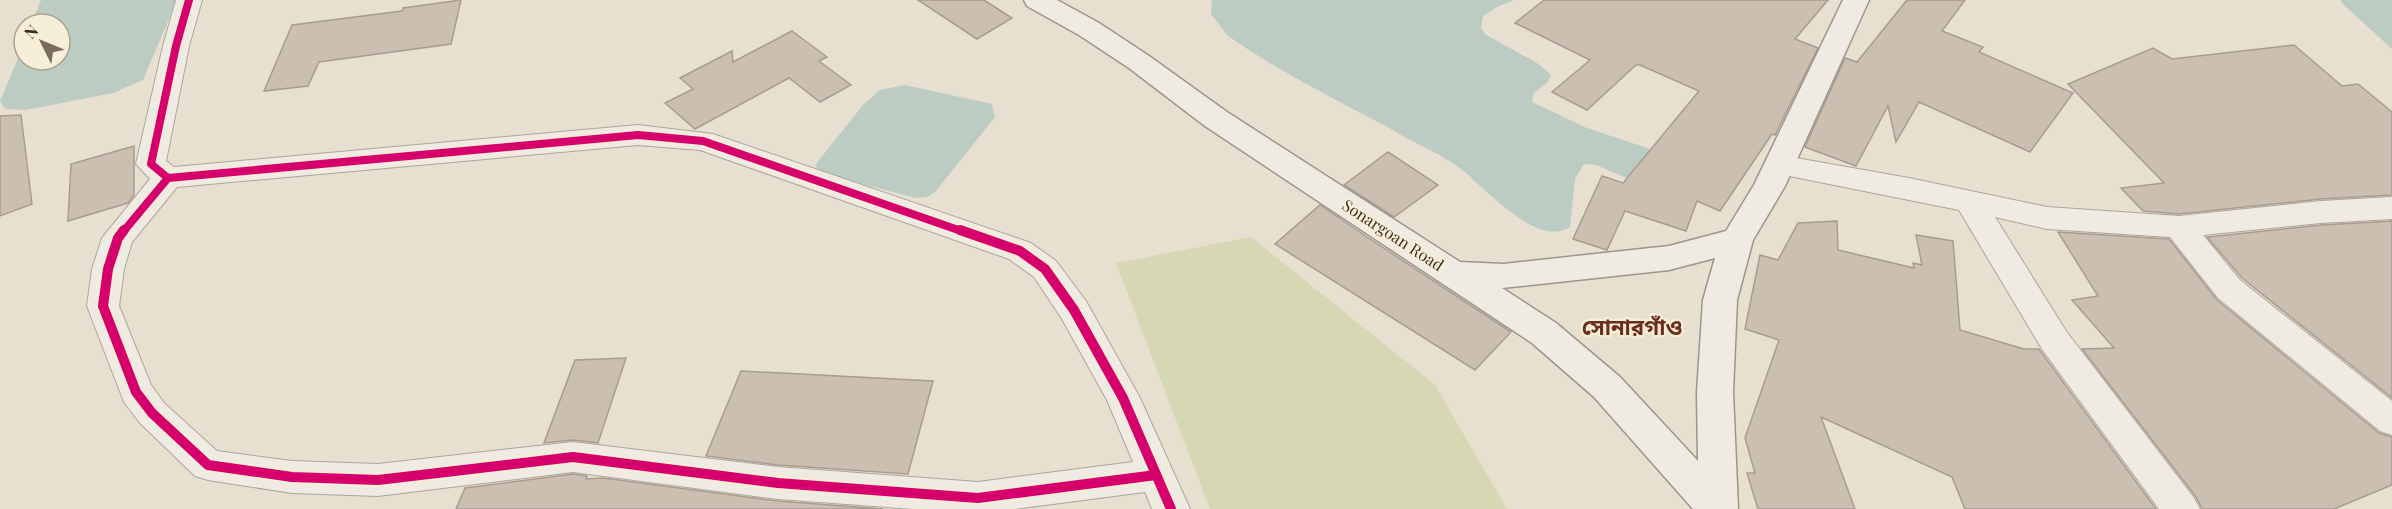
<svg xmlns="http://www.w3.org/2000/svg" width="2392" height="509" font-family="'Playfair Display','Noto Sans Bengali',serif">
	<rect width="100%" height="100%" fill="#e7e0d1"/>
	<path fill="#d6d7b3" d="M 1251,237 L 1435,385 L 1507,509 L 1210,509 L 1116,263 Z"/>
	<g fill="#bcccc2">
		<path d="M 41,0 L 177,0 L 143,80 L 113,93 L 26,110 L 5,109 L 0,101 L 24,44 L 24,60 L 60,60 L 60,24 L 31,24 Z"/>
		<path d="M 1212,0 L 1514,0 L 1497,7 L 1483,16 L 1481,28 L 1486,35 L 1537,63 L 1551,75 L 1548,82 L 1534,93 L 1532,102 L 1587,128 L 1647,148 L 1665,157 L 1634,181 L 1596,165 L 1584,164 L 1575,179 L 1570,227 C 1538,249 1485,188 1461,169 C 1443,155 1418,145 1398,133 C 1341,102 1281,73 1228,36 L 1211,14 Z"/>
		<path d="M 2340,0 L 2392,0 L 2392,49 L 2344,5 Z"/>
		<path d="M 905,85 L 992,104 L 995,117 L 935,192 L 927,197 L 916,198 L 820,173 L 815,165 L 863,105 L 880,90 Z"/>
	</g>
	<g fill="#cbbfb2" stroke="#a89c90" stroke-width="1.5">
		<path d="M 461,0 L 451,44 L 319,62 L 308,86 L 264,91 L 292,25 L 402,11 L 403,8 Z"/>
		<path d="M 918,0 L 984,0 L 1012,18 L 977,39 Z"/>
		<path d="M 1544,0 L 1828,0 L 1795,39 L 1818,48 L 1775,135 L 1772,134 L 1720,211 L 1697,201 L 1686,231 L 1625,211 L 1607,250 L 1573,239 L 1602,176 L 1623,183 L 1699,91 L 1640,65 L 1636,65 L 1587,110 L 1552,92 L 1590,60 L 1515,23 Z"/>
		<path d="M 1907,0 L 1965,0 L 1942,31 L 1983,47 L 1979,52 L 2073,93 L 2030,152 L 1919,102 L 1896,142 L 1888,106 L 1856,166 L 1805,147 L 1845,58 L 1857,62 Z"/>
		<path d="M 792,31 L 827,57 L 819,61 L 851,85 L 820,102 L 789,78 L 695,129 L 665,103 L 693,89 L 680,78 L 732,51 L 733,62 Z"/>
		<path d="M 2294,45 L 2342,86 L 2358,84 L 2392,112 L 2392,195 L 2321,199 L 2179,214 L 2143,211 L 2121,188 L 2164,183 L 2068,84 L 2153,48 L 2172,59 Z"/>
		<path d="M 21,115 L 32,204 L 0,216 L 0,116 Z"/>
		<path d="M 134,146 L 134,195 L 128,203 L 68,221 L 71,164 Z"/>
		<path d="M 1388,152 L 1438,185 L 1394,217 L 1344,185 Z"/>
		<path d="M 1320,205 L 1367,237 L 1511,332 L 1475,370 L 1275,244 Z"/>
		<path d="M 1837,221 L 1838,250 L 1914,268 L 1913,263 L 1922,265 L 1916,235 L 1953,241 L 1960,330 L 2024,349 L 2039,349 L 2156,509 L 1965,509 L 1952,477 L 1821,417 L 1855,509 L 1758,509 L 1747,473 L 1755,473 L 1745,438 L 1779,340 L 1745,329 L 1760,255 L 1778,260 L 1798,223 Z"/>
		<path d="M 2392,221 L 2392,398 L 2242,278 L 2207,237 L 2321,225 Z"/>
		<path d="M 2058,232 L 2169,239 L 2217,300 L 2379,433 L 2392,437 L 2392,485 L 2334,509 L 2202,509 L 2196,497 L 2082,349 L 2114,348 L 2072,300 L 2098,296 Z"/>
		<path d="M 626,358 L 598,443 L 573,440 L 544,443 L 575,360 Z"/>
		<path d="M 741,371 L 933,381 L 908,474 L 778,465 L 706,456 Z"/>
		<path d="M 573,474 L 587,476 L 586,479 L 603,478 L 778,501 L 883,509 L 456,509 L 465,488 Z"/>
	</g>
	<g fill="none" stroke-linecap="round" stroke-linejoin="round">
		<g stroke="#ada599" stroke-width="2">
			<g id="minor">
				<path d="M 176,0 L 202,0 L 189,46 L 166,161 L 174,167 L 638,125 L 713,134 L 1031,243 L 1056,261 L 1086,301 L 1140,398 L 1190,509 L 1152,509 L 1145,492 L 1015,509 L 914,509 L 778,499 L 573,472 L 378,496 L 292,493 L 208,480 L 195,476 L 140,423 L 124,402 L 87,306 L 92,269 L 102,238 L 150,179 L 136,164 L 163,46 ZM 638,145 L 700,150 L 1009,259 L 1034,277 L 1062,319 L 1107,400 L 1133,462 L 978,482 L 778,467 L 573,442 L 378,464 L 292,461 L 217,451 L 164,403 L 151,385 L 119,306 L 124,269 L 132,242 L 177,187 Z"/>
				<path d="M 1779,155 L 1909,178 L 2047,207 L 2179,216 L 2321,201 L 2392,197 L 2392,219 L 2321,223 L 2203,235 L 2240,280 L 2392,401 L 2392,435 L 2380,431 L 2218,298 L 2170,237 L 2047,229 L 1995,217 L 2066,331 L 2194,498 L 2200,509 L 2159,509 L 2042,349 L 1959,210 L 1769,172 L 1764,165 L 1769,158 Z"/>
			</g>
		</g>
		<g stroke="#9c958a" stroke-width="3">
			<path id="secondary" d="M 1024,0 L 1057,0 L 1099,23 L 1149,56 L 1227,112 L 1460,262 L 1503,264 L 1669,246 L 1726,231 L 1754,185 L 1843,0 L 1869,0 L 1785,186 L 1753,240 L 1737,300 L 1733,392 L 1738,509 L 1693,509 L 1594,397 L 1532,343 L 1205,126 L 1129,68 L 1079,35 L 1027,6 ZM 1715,258 L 1703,300 L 1697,392 L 1698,461 L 1620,377 L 1556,323 L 1502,288 L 1669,270 Z"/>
		</g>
		<use href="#minor" fill="#efebe3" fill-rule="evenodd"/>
		<use href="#secondary" fill="#efebe3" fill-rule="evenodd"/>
		<g stroke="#f7eed8" stroke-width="11">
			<g id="cycleway-far1">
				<path d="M 189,0 L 176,46 L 151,164 L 168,178 L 638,135 L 703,141 L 964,232"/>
				<path d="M 123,232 L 168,178"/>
			</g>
		</g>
		<g stroke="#f7eed8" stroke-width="14">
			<g id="cycleway">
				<path d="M 124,230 L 118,238 L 108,269 L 103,306 L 136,392 L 152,413 L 208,465 L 292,477 L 378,480 L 573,457 L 778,483 L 978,498 L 1156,475"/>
				<path d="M 960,230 L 1020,251 L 1045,269 L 1074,310 L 1123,398 L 1171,509"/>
			</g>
		</g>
		<use href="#cycleway-far1" stroke="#d6006c" stroke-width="8"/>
		<use href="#cycleway" stroke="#d6006c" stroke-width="10"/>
	</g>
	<g text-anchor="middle" stroke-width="4.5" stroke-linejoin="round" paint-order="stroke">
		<g font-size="16" fill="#3d2e20" stroke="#f7eed8">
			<text transform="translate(1393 235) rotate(33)" y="6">Sonargoan Road</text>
		</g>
		<g font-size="22" font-weight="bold" fill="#6b2e1e" stroke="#f7eed8">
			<text x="1632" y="335">সোনারগাঁও</text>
		</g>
	</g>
	<g transform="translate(42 42) rotate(313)"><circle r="28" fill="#f7eed8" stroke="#ada18e" stroke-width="1.5"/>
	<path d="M0-4.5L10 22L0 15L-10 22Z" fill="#786c5e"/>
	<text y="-9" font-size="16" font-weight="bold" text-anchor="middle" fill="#3d2e20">N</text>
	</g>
</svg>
